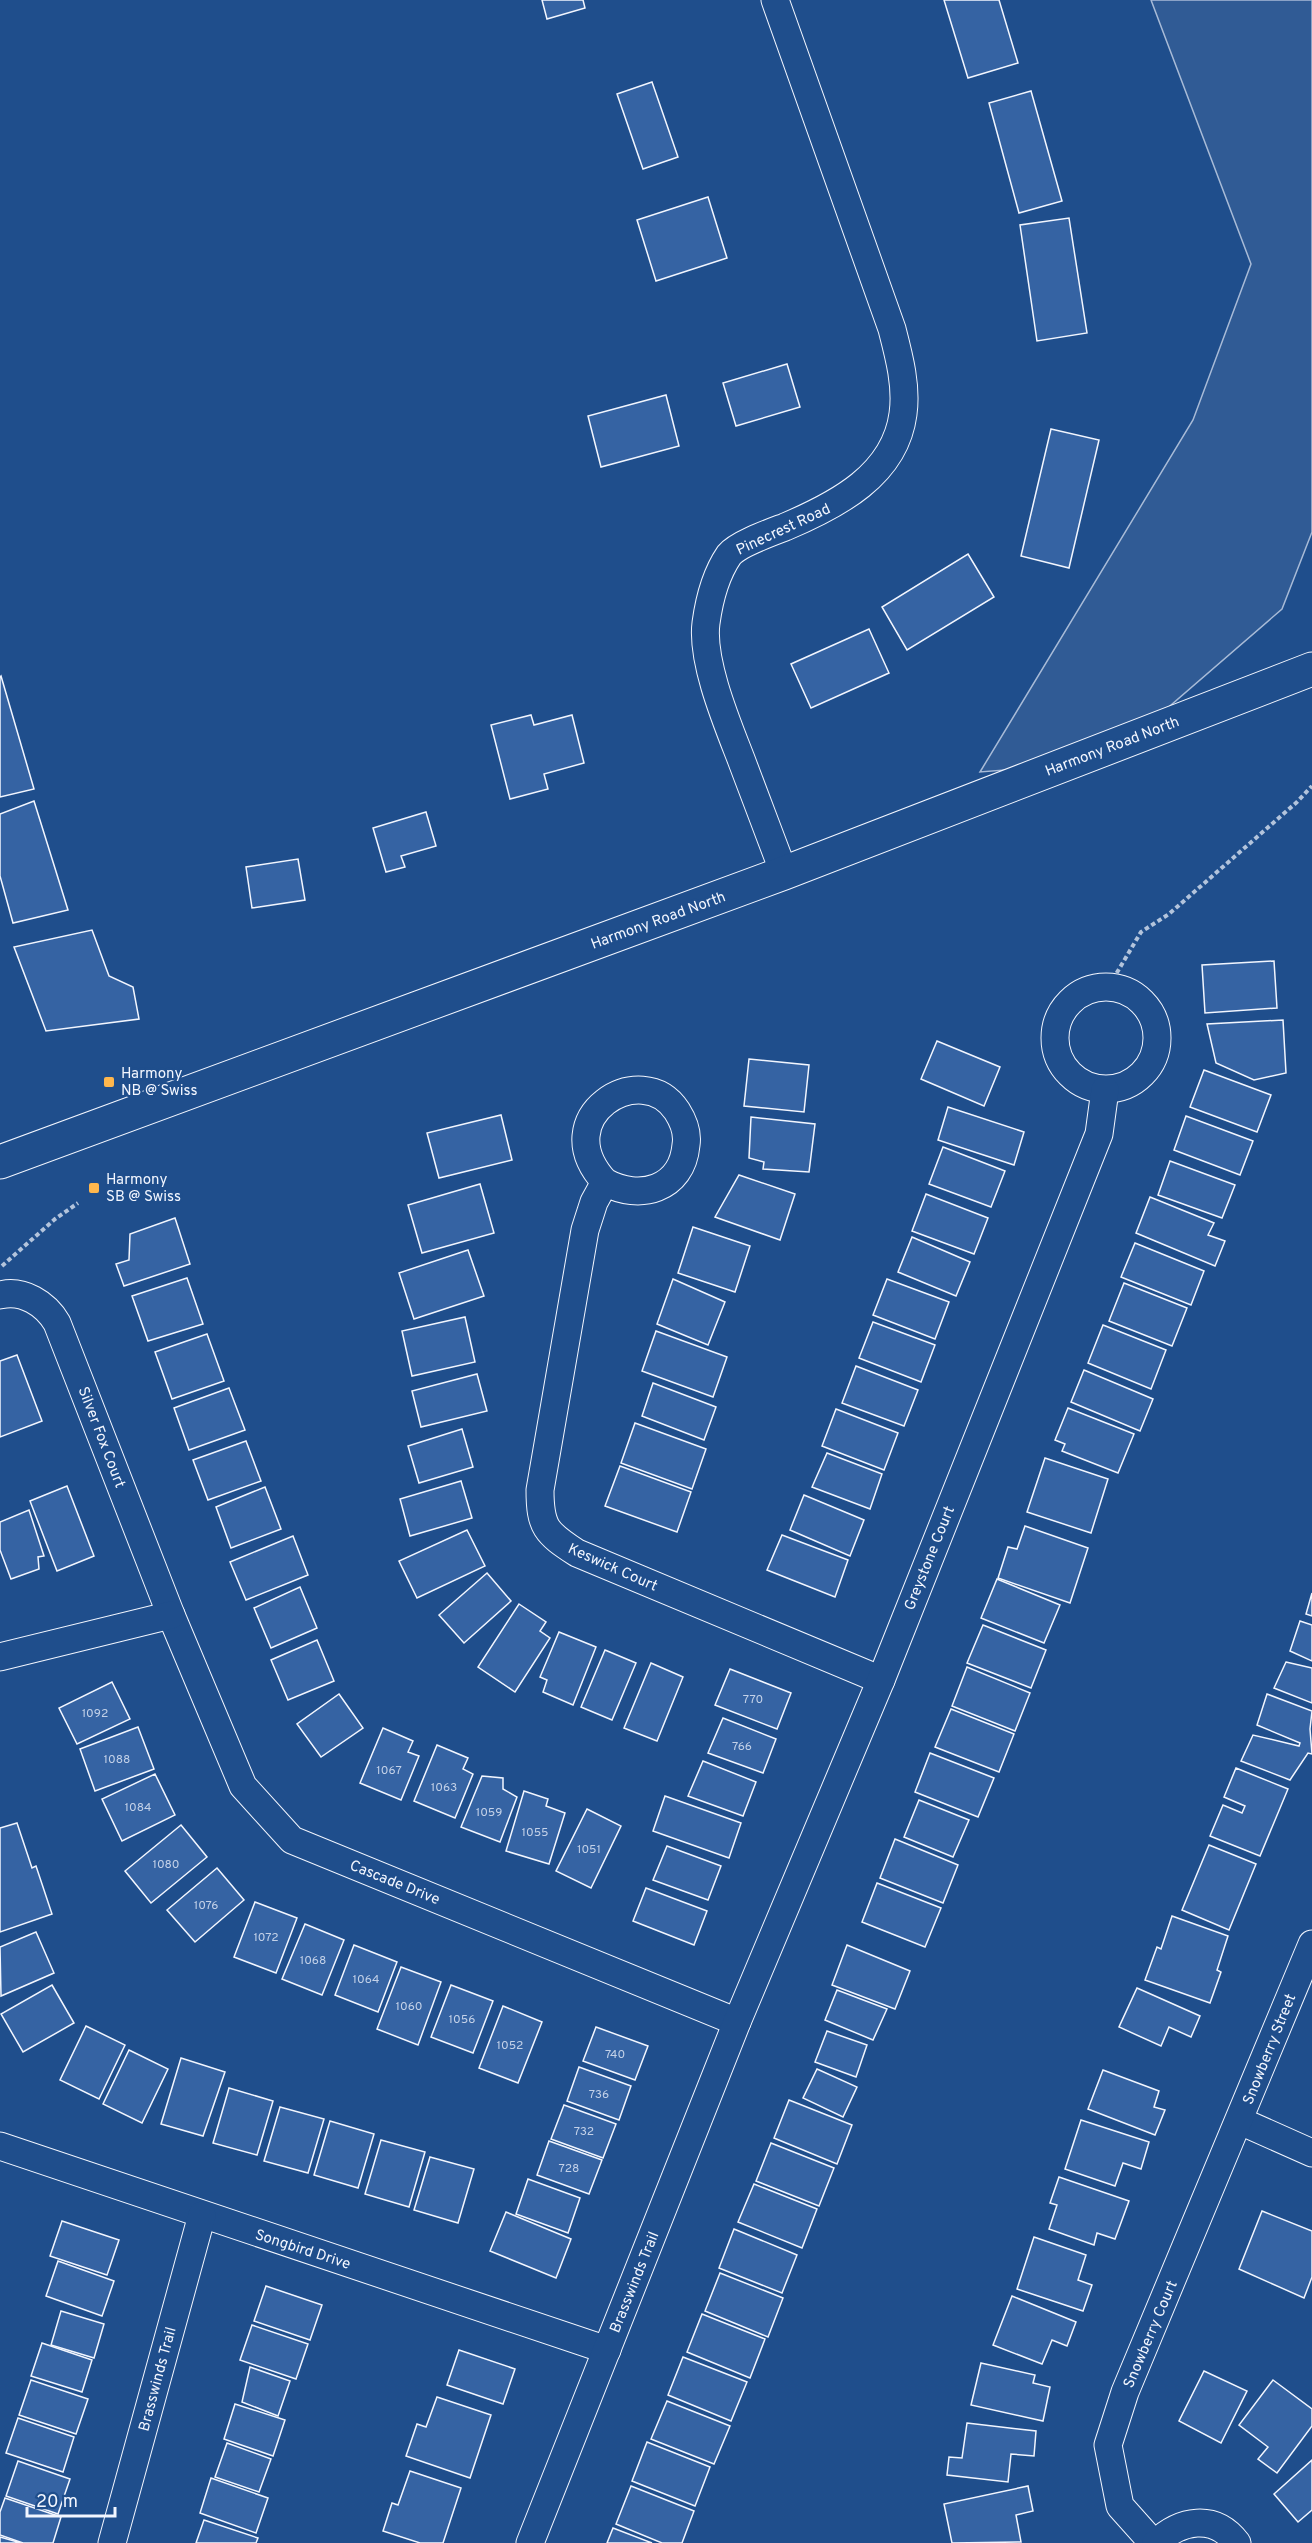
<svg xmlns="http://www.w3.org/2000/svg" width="1312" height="2543" font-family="Overpass,sans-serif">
	<rect width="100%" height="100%" fill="#1f4e8c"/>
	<path fill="#305b95" stroke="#a8bbd7" stroke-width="1.5" d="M 1151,0 L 1312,0 L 1312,532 L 1282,609 L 1105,762 L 980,772 L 1193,420 L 1251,264 Z"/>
	<g fill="#3563a3" stroke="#f2f6ff" stroke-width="1.5">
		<path d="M 542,0 L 583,0 L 585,8 L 547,19 Z"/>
		<path d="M 944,0 L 999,0 L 1018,63 L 968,78 Z"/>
		<path d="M 652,82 L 678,157 L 643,169 L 617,94 Z"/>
		<path d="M 1031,91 L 1062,201 L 1019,213 L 989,103 Z"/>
		<path d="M 708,197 L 727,258 L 656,281 L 637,220 Z"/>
		<path d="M 1069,218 L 1087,333 L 1037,341 L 1020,225 Z"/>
		<path d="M 787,364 L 800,407 L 736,426 L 723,383 Z"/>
		<path d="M 666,395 L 679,446 L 601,467 L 588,416 Z"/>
		<path d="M 1051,429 L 1099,440 L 1069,568 L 1021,556 Z"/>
		<path d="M 968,554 L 994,597 L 907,650 L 882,607 Z"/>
		<path d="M 869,629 L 889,673 L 811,708 L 791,664 Z"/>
		<path d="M 1,676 L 34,789 L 0,797 L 0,677 Z"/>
		<path d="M 531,715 L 534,725 L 572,715 L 584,763 L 544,774 L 548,789 L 510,799 L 491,725 Z"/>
		<path d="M 34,801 L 68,910 L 13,923 L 0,876 L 0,814 Z"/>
		<path d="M 426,812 L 436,846 L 401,856 L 405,867 L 386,872 L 373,828 Z"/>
		<path d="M 298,859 L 305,900 L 252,908 L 246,867 Z"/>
		<path d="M 92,930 L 109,976 L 133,987 L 139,1019 L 46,1031 L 14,947 Z"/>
		<path d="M 1274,961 L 1277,1008 L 1205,1013 L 1202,965 Z"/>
		<path d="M 1283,1020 L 1286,1073 L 1254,1080 L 1216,1063 L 1207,1024 Z"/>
		<path d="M 937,1041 L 1000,1067 L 984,1106 L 921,1079 Z"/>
		<path d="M 749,1059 L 809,1065 L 804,1112 L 744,1106 Z"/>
		<path d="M 1204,1070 L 1271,1095 L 1257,1132 L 1190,1107 Z"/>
		<path d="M 948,1107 L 1024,1132 L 1014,1165 L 938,1140 Z"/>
		<path d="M 501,1115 L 512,1160 L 439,1178 L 427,1133 Z"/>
		<path d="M 1186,1116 L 1253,1141 L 1240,1175 L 1174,1150 Z"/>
		<path d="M 751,1117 L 815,1124 L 809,1172 L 763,1169 L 764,1162 L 749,1158 Z"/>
		<path d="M 943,1147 L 1005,1171 L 991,1207 L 929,1184 Z"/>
		<path d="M 1170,1161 L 1235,1185 L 1222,1218 L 1158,1195 Z"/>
		<path d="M 739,1175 L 795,1194 L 780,1240 L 715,1217 Z"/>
		<path d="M 480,1184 L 494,1233 L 422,1253 L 408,1205 Z"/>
		<path d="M 926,1194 L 988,1218 L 974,1254 L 912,1231 Z"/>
		<path d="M 1150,1197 L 1214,1223 L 1208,1235 L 1225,1241 L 1215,1266 L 1136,1233 Z"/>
		<path d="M 175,1218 L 190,1264 L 124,1286 L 116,1264 L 129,1260 L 130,1234 Z"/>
		<path d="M 693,1227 L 750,1246 L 735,1292 L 678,1273 Z"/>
		<path d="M 912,1237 L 970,1262 L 956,1296 L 898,1272 Z"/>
		<path d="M 1135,1243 L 1204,1271 L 1191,1305 L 1121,1277 Z"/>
		<path d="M 468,1250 L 484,1296 L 414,1319 L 399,1273 Z"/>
		<path d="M 187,1278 L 203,1324 L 148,1341 L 132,1296 Z"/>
		<path d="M 673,1279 L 725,1302 L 708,1345 L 657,1324 Z"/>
		<path d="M 887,1279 L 949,1302 L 935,1339 L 873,1315 Z"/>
		<path d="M 1124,1283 L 1187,1308 L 1172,1346 L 1109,1321 Z"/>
		<path d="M 465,1317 L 475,1362 L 412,1376 L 402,1331 Z"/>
		<path d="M 873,1322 L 935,1345 L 921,1382 L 859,1358 Z"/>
		<path d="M 1103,1325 L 1166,1350 L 1151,1389 L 1088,1363 Z"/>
		<path d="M 656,1331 L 727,1357 L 713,1397 L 642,1371 Z"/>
		<path d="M 207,1334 L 224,1381 L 172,1399 L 155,1352 Z"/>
		<path d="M 17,1355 L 42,1421 L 0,1437 L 0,1361 Z"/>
		<path d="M 856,1366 L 918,1390 L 904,1426 L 842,1403 Z"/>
		<path d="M 1084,1370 L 1153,1399 L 1140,1431 L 1071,1402 Z"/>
		<path d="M 477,1374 L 487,1411 L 421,1427 L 412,1391 Z"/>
		<path d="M 653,1383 L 716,1407 L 704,1440 L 642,1416 Z"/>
		<path d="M 229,1388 L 245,1430 L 189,1450 L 174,1408 Z"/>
		<path d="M 1068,1408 L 1134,1434 L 1118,1473 L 1062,1451 L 1065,1444 L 1055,1440 Z"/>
		<path d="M 836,1409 L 898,1433 L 884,1470 L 822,1446 Z"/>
		<path d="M 635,1423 L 706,1449 L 692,1489 L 621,1463 Z"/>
		<path d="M 462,1429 L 473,1467 L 419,1483 L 408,1446 Z"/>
		<path d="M 246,1441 L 261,1481 L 208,1500 L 193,1460 Z"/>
		<path d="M 827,1453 L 882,1474 L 870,1509 L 812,1487 Z"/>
		<path d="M 1045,1458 L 1108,1479 L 1091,1533 L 1027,1512 Z"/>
		<path d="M 620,1466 L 691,1492 L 677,1532 L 605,1506 Z"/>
		<path d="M 461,1481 L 472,1518 L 410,1536 L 400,1499 Z"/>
		<path d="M 67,1486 L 94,1556 L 57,1571 L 30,1501 Z"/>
		<path d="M 265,1487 L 281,1529 L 231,1548 L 216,1507 Z"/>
		<path d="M 804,1495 L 864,1520 L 850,1556 L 790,1530 Z"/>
		<path d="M 29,1510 L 44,1556 L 38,1557 L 39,1569 L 11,1579 L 0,1550 L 0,1522 Z"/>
		<path d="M 1025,1526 L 1088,1548 L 1070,1603 L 998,1578 L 1008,1547 L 1017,1549 Z"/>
		<path d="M 467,1530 L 485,1566 L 417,1598 L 399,1561 Z"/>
		<path d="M 782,1535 L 848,1560 L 835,1597 L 767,1570 Z"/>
		<path d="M 293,1536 L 308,1575 L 246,1600 L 230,1562 Z"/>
		<path d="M 487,1573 L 511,1601 L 464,1643 L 439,1615 Z"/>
		<path d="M 997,1579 L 1060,1605 L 1044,1643 L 981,1618 Z"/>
		<path d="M 300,1587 L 317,1628 L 271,1648 L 254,1608 Z"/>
		<path d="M 1312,1593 L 1312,1616 L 1306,1614 Z"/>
		<path d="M 519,1604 L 546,1622 L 540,1631 L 550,1638 L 515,1692 L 478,1667 Z"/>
		<path d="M 1300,1621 L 1312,1625 L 1312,1661 L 1290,1651 Z"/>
		<path d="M 983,1625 L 1046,1650 L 1031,1688 L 967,1663 Z"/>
		<path d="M 559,1632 L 596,1647 L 573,1705 L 543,1692 L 547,1680 L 540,1677 Z"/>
		<path d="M 317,1640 L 334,1681 L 288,1700 L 271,1660 Z"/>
		<path d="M 605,1650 L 636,1663 L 612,1720 L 581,1707 Z"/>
		<path d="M 1286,1662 L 1312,1668 L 1312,1703 L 1274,1688 Z"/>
		<path d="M 651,1663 L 683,1677 L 657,1741 L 624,1728 Z"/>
		<path d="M 967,1667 L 1030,1693 L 1015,1731 L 952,1706 Z"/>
		<path d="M 730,1669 L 791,1693 L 777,1729 L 715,1705 Z"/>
		<path d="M 112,1682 L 130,1719 L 77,1744 L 59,1708 Z"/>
		<path d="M 339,1694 L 363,1728 L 321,1757 L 297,1724 Z"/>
		<path d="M 1267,1694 L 1312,1711 L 1310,1729 L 1312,1754 L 1308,1753 L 1290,1780 L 1241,1761 L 1253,1735 L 1299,1746 L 1300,1743 L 1257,1725 Z"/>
		<path d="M 951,1709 L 1014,1734 L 999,1772 L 935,1747 Z"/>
		<path d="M 723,1718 L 776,1739 L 763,1773 L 708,1753 Z"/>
		<path d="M 138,1727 L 154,1769 L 95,1791 L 80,1749 Z"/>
		<path d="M 383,1728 L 413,1741 L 408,1752 L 419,1756 L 401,1800 L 360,1783 Z"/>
		<path d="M 437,1745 L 468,1758 L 463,1769 L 473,1774 L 455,1818 L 414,1801 Z"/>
		<path d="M 930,1753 L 994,1778 L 978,1817 L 915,1792 Z"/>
		<path d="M 703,1761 L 756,1782 L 743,1816 L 688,1796 Z"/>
		<path d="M 1236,1768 L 1288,1789 L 1260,1856 L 1210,1836 L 1223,1805 L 1242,1813 L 1245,1806 L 1224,1797 Z"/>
		<path d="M 155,1774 L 175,1815 L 122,1841 L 102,1799 Z"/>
		<path d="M 482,1776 L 503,1778 L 503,1789 L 517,1797 L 500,1842 L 461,1827 Z"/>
		<path d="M 524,1791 L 548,1799 L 546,1806 L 565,1813 L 549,1864 L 506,1851 Z"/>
		<path d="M 665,1796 L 741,1823 L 729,1858 L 653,1831 Z"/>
		<path d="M 919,1800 L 969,1820 L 953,1857 L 904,1837 Z"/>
		<path d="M 587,1809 L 621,1826 L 591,1888 L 556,1871 Z"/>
		<path d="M 17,1823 L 32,1868 L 36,1866 L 52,1914 L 0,1932 L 0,1828 Z"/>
		<path d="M 181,1825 L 207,1857 L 151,1903 L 125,1871 Z"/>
		<path d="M 895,1839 L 958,1865 L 943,1903 L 880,1878 Z"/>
		<path d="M 1209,1845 L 1256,1864 L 1229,1930 L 1182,1910 Z"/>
		<path d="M 667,1846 L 721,1866 L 708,1900 L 653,1880 Z"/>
		<path d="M 217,1868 L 244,1900 L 195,1942 L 167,1910 Z"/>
		<path d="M 877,1883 L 941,1908 L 925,1947 L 862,1922 Z"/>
		<path d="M 646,1888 L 707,1911 L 694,1945 L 633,1921 Z"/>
		<path d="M 255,1902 L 297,1918 L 276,1973 L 234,1957 Z"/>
		<path d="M 1172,1916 L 1228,1936 L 1217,1970 L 1221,1972 L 1210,2003 L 1145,1980 L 1157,1947 L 1161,1949 Z"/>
		<path d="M 305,1924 L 344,1940 L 322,1995 L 282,1979 Z"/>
		<path d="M 36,1932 L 54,1973 L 1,1996 L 0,1947 Z"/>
		<path d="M 354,1945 L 397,1962 L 378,2012 L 335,1995 Z"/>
		<path d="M 847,1945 L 910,1971 L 895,2009 L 832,1985 Z"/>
		<path d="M 401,1967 L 441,1982 L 418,2045 L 377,2029 Z"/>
		<path d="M 52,1985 L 74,2023 L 23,2052 L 1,2014 Z"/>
		<path d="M 451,1985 L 493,2001 L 473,2053 L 431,2037 Z"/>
		<path d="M 1137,1988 L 1200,2016 L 1191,2037 L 1169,2027 L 1161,2046 L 1119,2027 Z"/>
		<path d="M 837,1990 L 887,2009 L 873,2040 L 825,2020 Z"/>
		<path d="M 503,2006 L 542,2022 L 518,2083 L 479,2068 Z"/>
		<path d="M 86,2026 L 125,2045 L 99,2099 L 60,2080 Z"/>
		<path d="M 596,2027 L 648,2046 L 635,2080 L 583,2061 Z"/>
		<path d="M 827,2031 L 867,2045 L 856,2077 L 815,2062 Z"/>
		<path d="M 129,2050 L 168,2069 L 142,2123 L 103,2104 Z"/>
		<path d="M 181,2058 L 225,2072 L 203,2136 L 161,2124 Z"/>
		<path d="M 579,2067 L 631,2086 L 619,2120 L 567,2101 Z"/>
		<path d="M 817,2069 L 857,2087 L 843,2117 L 803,2098 Z"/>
		<path d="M 1103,2070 L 1159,2091 L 1154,2107 L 1165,2110 L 1155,2135 L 1088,2109 Z"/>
		<path d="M 229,2088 L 273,2101 L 257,2155 L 213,2143 Z"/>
		<path d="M 789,2100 L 852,2125 L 837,2164 L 774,2138 Z"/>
		<path d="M 564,2105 L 616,2124 L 603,2158 L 551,2139 Z"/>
		<path d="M 280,2107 L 324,2119 L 308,2173 L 264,2161 Z"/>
		<path d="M 1081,2120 L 1149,2142 L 1141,2169 L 1123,2163 L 1115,2186 L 1065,2169 Z"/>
		<path d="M 330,2121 L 374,2134 L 358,2188 L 314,2175 Z"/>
		<path d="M 381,2140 L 425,2152 L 409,2207 L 365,2194 Z"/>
		<path d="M 549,2141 L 602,2160 L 589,2194 L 537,2175 Z"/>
		<path d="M 771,2143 L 834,2168 L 819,2206 L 756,2181 Z"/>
		<path d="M 430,2157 L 474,2169 L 458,2223 L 414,2210 Z"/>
		<path d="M 1059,2177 L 1129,2201 L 1115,2239 L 1097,2233 L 1094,2245 L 1049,2229 L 1057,2205 L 1050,2203 Z"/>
		<path d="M 528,2179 L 580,2198 L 568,2233 L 516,2214 Z"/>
		<path d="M 754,2184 L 817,2209 L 802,2248 L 738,2222 Z"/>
		<path d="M 1262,2211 L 1312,2231 L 1312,2277 L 1304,2298 L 1239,2269 Z"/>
		<path d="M 506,2212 L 571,2239 L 556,2278 L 490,2251 Z"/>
		<path d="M 62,2221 L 119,2240 L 107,2275 L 50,2256 Z"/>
		<path d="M 734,2229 L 797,2255 L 782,2293 L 719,2268 Z"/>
		<path d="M 1034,2237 L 1086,2255 L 1078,2280 L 1092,2285 L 1083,2311 L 1017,2289 Z"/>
		<path d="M 58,2261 L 114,2281 L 102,2316 L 46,2296 Z"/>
		<path d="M 720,2273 L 783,2298 L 768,2337 L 705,2311 Z"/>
		<path d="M 266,2286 L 322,2305 L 310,2340 L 254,2321 Z"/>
		<path d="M 1012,2296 L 1076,2322 L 1067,2346 L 1052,2340 L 1042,2364 L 993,2345 Z"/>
		<path d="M 61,2311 L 104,2324 L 94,2358 L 51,2345 Z"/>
		<path d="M 702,2314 L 765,2339 L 750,2378 L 687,2352 Z"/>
		<path d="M 252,2325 L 308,2344 L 296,2379 L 240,2360 Z"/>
		<path d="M 42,2343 L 92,2360 L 82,2392 L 31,2376 Z"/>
		<path d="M 459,2350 L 515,2369 L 503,2404 L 447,2385 Z"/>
		<path d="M 683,2357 L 747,2382 L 731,2421 L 668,2395 Z"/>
		<path d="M 981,2363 L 1035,2375 L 1033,2383 L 1050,2387 L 1043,2421 L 971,2405 Z"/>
		<path d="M 250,2367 L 290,2381 L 278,2416 L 242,2402 Z"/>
		<path d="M 1204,2371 L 1247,2391 L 1221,2443 L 1179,2421 Z"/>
		<path d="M 31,2380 L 88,2399 L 76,2434 L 19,2415 Z"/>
		<path d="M 1273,2380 L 1312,2409 L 1312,2426 L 1277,2473 L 1258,2459 L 1268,2447 L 1239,2425 Z"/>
		<path d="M 437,2397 L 491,2415 L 470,2478 L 406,2456 L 417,2424 L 426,2427 Z"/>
		<path d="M 667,2401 L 730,2426 L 714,2464 L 651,2439 Z"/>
		<path d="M 235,2404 L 285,2420 L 273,2456 L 224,2439 Z"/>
		<path d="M 18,2418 L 74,2437 L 63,2472 L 6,2453 Z"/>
		<path d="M 967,2423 L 1036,2431 L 1034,2456 L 1011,2454 L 1008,2482 L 947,2475 L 949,2457 L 962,2458 Z"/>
		<path d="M 647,2442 L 710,2467 L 695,2506 L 632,2481 Z"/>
		<path d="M 227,2443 L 271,2459 L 259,2492 L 215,2477 Z"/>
		<path d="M 1312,2460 L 1312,2510 L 1298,2522 L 1274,2494 Z"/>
		<path d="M 18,2461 L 70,2479 L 58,2514 L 6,2496 Z"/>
		<path d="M 410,2471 L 461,2488 L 443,2543 L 420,2543 L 383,2531 L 392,2503 L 398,2505 Z"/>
		<path d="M 211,2478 L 268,2498 L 256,2533 L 200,2513 Z"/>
		<path d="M 631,2486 L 694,2511 L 682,2543 L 662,2543 L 616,2524 Z"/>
		<path d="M 1028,2486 L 1033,2511 L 1016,2515 L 1021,2542 L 952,2543 L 944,2504 Z"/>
		<path d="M 5,2498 L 61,2517 L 53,2543 L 23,2543 L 0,2535 L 0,2512 Z"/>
		<path d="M 204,2520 L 258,2538 L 256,2543 L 196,2543 Z"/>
		<path d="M 613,2528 L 652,2543 L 607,2543 Z"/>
		<path d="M 0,2537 L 21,2543 L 0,2543 Z"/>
	</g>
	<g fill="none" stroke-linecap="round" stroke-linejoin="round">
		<g stroke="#f2f6ff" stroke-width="29">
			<g id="street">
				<path d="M 775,0 L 892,329 C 899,356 907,386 903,414 C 895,475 837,505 785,527 C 772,532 738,544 729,555 C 716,574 709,601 706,623 C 701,661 727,723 741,759 C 755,797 770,835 784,873"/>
				<circle cx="1106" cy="1038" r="51"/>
				<path d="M 605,1182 C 639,1201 682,1190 686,1145 C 688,1133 684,1122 677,1111 C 642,1057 545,1117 605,1182 L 594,1202 L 585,1230 L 540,1490 C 540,1527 546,1533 577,1553 L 881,1680"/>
				<path d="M 0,1295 C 23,1289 46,1304 57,1323 L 171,1615 L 243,1786 L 292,1840 L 737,2022"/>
				<path d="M 0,1657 L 171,1615"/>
				<path d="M 1240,2121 L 1312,2153"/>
				<path d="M 0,2146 L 607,2350"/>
				<path d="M 112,2543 L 202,2215"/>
				<path d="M 530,2543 L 737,2022 L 881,1680 L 1099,1134 L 1105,1090"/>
				<path d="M 1153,2543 L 1120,2506 L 1108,2445 L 1125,2392 L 1312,1944"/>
				<path d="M 1156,2543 C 1180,2520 1214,2513 1237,2543"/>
			</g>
		</g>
		<g stroke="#f2f6ff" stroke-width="35">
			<path id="secondary" d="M 0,1162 L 784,873 L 1312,669"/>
		</g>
		<g stroke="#b3c4dc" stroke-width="4" stroke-dasharray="4.5 3" stroke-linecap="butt">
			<path d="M 1109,986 L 1141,932 L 1169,914 L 1297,802 L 1312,786"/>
			<path d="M 2,1266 L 55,1219 L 78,1203"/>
		</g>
		<use href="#street" stroke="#1f4e8c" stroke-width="27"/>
		<use href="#secondary" stroke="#1f4e8c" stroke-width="33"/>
	</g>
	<g fill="#ffb74d" stroke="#1f4e8c" stroke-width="2">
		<rect x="103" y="1076" width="12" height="12" rx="3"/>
		<rect x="88" y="1182" width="12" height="12" rx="3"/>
	</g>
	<g text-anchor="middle" stroke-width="4.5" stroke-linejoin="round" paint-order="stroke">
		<g font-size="12" fill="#c3d1e8">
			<text x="753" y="1703">770</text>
			<text x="95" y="1717">1092</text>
			<text x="742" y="1750">766</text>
			<text x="117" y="1763">1088</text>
			<text x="389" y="1774">1067</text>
			<text x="444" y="1791">1063</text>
			<text x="138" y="1811">1084</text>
			<text x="489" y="1816">1059</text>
			<text x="535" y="1836">1055</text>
			<text x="589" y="1853">1051</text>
			<text x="166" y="1868">1080</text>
			<text x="206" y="1909">1076</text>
			<text x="266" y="1941">1072</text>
			<text x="313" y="1964">1068</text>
			<text x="366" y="1983">1064</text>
			<text x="409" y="2010">1060</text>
			<text x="462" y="2023">1056</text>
			<text x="510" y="2049">1052</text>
			<text x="615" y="2058">740</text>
			<text x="599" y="2098">736</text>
			<text x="584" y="2135">732</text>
			<text x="569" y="2172">728</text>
		</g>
		<g font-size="15" fill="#f2f6ff" stroke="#1f4e8c">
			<text transform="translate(783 529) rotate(-25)" y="5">Pinecrest Road</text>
			<text transform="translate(1112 746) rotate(-21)" y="5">Harmony Road North</text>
			<text transform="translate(658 920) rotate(-20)" y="5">Harmony Road North</text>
			<text transform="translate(102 1437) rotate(69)" y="5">Silver Fox Court</text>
			<text transform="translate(929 1558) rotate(-68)" y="5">Greystone Court</text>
			<text transform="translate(613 1567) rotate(24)" y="5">Keswick Court</text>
			<text transform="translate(395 1882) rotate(22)" y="5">Cascade Drive</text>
			<text transform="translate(1269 2049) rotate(-68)" y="5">Snowberry Street</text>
			<text transform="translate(303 2249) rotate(18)" y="5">Songbird Drive</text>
			<text transform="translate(634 2282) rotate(-68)" y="5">Brasswinds Trail</text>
			<text transform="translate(1150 2334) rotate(-67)" y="5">Snowberry Court</text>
			<text transform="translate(157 2379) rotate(-75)" y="5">Brasswinds Trail</text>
		</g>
		<g font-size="15" fill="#f2f6ff" stroke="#1f4e8c" text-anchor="start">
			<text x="121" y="1078">Harmony<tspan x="121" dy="17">NB @ Swiss</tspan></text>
			<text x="106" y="1184">Harmony<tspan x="106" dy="17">SB @ Swiss</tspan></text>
		</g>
	</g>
	<path d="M27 2507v9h88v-9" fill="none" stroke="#f2f6ff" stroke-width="3"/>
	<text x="36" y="2507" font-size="18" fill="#f2f6ff" stroke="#1f4e8c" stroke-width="4.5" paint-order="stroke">20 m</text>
</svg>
